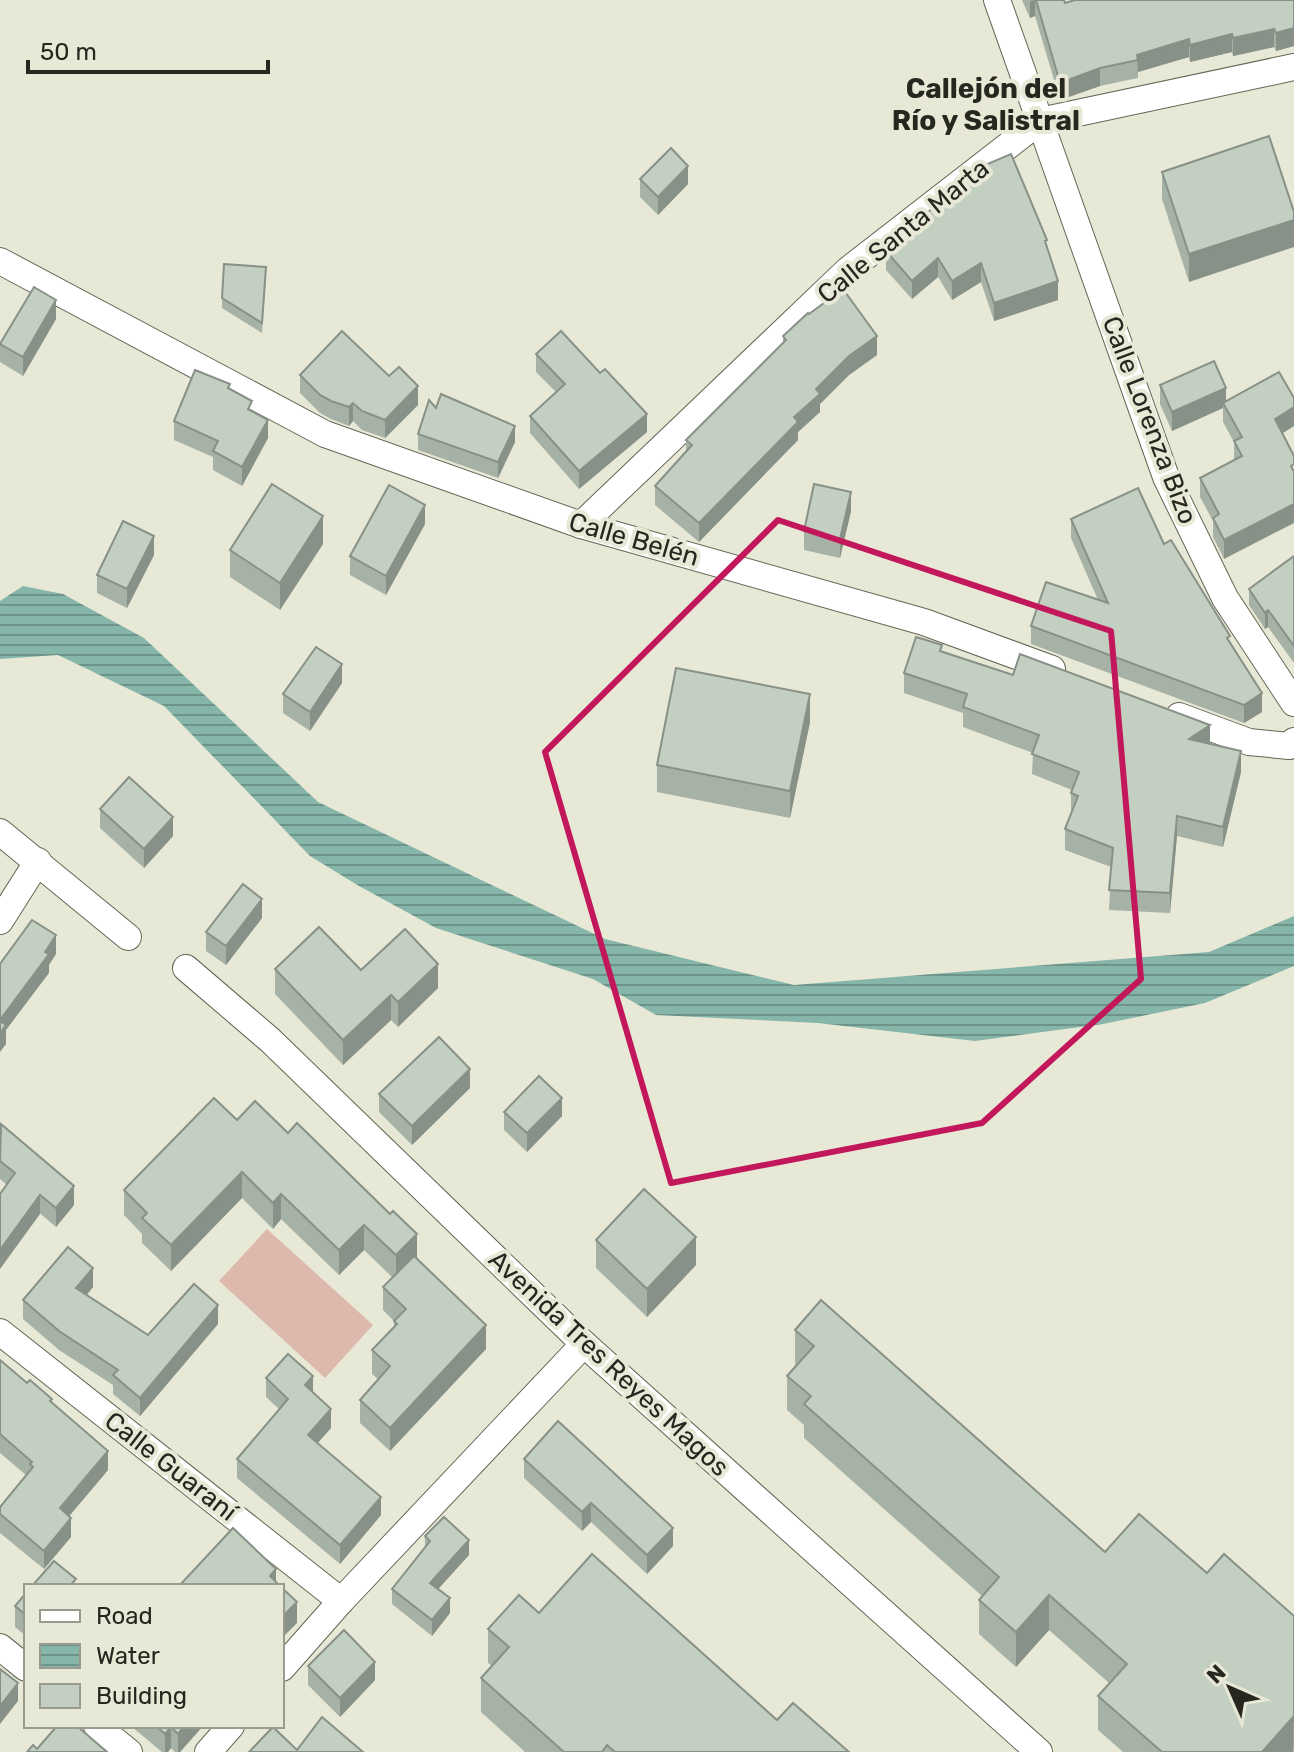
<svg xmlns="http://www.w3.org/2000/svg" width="1294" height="1752" font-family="Rubik,sans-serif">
	<defs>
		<pattern id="water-rules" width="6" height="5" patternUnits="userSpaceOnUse" patternTransform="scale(2)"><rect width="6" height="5" fill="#86b6a9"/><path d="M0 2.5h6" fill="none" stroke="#6e9489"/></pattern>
	</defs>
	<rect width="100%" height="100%" fill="#e8e8d6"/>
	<path fill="#ddb9ad" d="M 267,1229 L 373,1325 L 325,1378 L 219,1281 Z"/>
	<path fill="url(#water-rules)" d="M 23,586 L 63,594 L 144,638 L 318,802 L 605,939 L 794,985 L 1209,952 L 1294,916 L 1294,966 L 1205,1003 L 1103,1024 L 975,1041 L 818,1023 L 656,1015 L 593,979 L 436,928 L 359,886 L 310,856 L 164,706 L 58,655 L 0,659 L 0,601 Z"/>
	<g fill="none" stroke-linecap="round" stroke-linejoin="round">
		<g stroke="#656656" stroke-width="28">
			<g id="minor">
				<path d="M 997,0 L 1166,477 L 1225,598 L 1294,703"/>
				<path d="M 0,261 L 325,434 L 581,525 L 924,622 L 1052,669"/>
				<path d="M 581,525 L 848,270 L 1040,121 L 1294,67"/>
				<path d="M 1179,716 L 1249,742 L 1289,746 L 1294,741"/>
				<path d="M 0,832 L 128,937"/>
				<path d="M 0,921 L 38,861"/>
				<path d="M 186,968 L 270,1040 L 584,1344 L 1039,1752"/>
				<path d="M 0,1332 L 341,1601"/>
				<path d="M 0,1647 L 26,1668"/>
				<path d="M 282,1668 L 341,1601 L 584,1344"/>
				<path d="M 97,1726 L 129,1752"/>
				<path d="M 208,1752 L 231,1726"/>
			</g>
		</g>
		<use href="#minor" stroke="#fff" stroke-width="26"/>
	</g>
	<g fill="#a7b2a6">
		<path d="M 1022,0 L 1064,0 L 1065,3 L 1294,0 L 1294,46 L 1276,51 L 1274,47 L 1233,56 L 1232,52 L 1190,62 L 1189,57 L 1138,72 L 1138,78 L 1100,86 L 1060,100 L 1035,16 L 1030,18 Z"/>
		<path d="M 1269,136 L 1189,282 L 1162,199 L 1162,172 Z"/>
		<path d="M 640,179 L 688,184 L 658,215 L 640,197 Z"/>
		<path d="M 945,196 L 1047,247 L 1058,300 L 994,321 L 981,282 L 952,300 L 938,277 L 912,299 L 886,270 L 886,251 L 915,226 L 915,220 L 945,201 Z"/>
		<path d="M 266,276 L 262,333 L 222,308 L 222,298 Z"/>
		<path d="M 56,319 L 23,376 L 0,362 L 0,344 Z"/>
		<path d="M 783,336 L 877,355 L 849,375 L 820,404 L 820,412 L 798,432 L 798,440 L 699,542 L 655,505 L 655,486 L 686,452 L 686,440 L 783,343 Z"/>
		<path d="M 536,354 L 600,373 L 647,432 L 579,489 L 530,433 L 530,416 L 556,392 L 536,372 Z"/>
		<path d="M 300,375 L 418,405 L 385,438 L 362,430 L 353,421 L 349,426 L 331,419 L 320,413 L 300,393 Z"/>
		<path d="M 1160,385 L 1226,401 L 1294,398 L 1294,426 L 1282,433 L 1224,559 L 1213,537 L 1213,521 L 1200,497 L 1200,478 L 1234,460 L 1234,442 L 1223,422 L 1223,408 L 1172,431 L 1160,404 Z"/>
		<path d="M 230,389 L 252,411 L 268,438 L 242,486 L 213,470 L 213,457 L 174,440 L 174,421 Z"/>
		<path d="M 436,408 L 515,442 L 498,478 L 418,450 L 418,434 Z"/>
		<path d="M 851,511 L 840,558 L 804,550 L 804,531 Z"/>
		<path d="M 1071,519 L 1230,644 L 1262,712 L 1244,723 L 1031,644 L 1031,626 L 1098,600 L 1071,538 Z"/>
		<path d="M 425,524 L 386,595 L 350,575 L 350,556 Z"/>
		<path d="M 323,544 L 280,610 L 230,577 L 230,550 Z"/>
		<path d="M 154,555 L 127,608 L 97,593 L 97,575 Z"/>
		<path d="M 1294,556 L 1294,663 L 1268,627 L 1265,629 L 1249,605 L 1249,589 Z"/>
		<path d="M 942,651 L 1210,744 L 1241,772 L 1223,847 L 1177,836 L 1170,913 L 1109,910 L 1111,867 L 1065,850 L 1065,829 L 1071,813 L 1071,793 L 1072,790 L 1032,774 L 1033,753 L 963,727 L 963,713 L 904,693 L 904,673 Z"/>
		<path d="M 342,683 L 310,731 L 283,713 L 283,694 Z"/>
		<path d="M 810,722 L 790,818 L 657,792 L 657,765 Z"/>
		<path d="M 100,809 L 173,836 L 144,868 L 100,828 Z"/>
		<path d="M 262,918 L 226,965 L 206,951 L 206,932 Z"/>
		<path d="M 275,969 L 361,970 L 438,988 L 398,1027 L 391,1020 L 343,1065 L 275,994 Z"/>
		<path d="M 470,1088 L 412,1145 L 379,1112 L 379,1094 Z"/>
		<path d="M 504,1112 L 562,1116 L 527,1152 L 504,1130 Z"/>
		<path d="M 237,1120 L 417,1258 L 486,1349 L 390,1451 L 360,1423 L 360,1400 L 378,1379 L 372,1374 L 372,1350 L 394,1327 L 394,1321 L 383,1310 L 383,1287 L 392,1277 L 364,1250 L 339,1275 L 281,1219 L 273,1229 L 242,1198 L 171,1271 L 142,1243 L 142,1234 L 124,1215 L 124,1190 Z"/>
		<path d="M 0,1125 L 74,1205 L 56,1227 L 0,1179 Z"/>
		<path d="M 596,1240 L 696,1265 L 647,1317 L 596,1268 Z"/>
		<path d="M 93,1287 L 87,1295 L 148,1335 L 218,1324 L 140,1416 L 113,1394 L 113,1385 L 59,1350 L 23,1319 L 23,1300 Z"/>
		<path d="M 795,1330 L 1105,1552 L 1207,1573 L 1294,1616 L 1294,1751 L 1293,1752 L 1123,1752 L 1098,1730 L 1098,1696 L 1109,1683 L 1049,1630 L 1016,1667 L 979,1634 L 979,1600 L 982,1596 L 804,1438 L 804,1425 L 787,1410 L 787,1376 L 796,1365 L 795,1364 Z"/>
		<path d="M 0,1360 L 52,1403 L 108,1470 L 69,1516 L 71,1537 L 44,1569 L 0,1533 L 0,1507 L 26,1475 L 0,1453 Z"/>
		<path d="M 266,1378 L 313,1393 L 331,1428 L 317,1443 L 381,1515 L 340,1564 L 237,1478 L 237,1459 L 279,1409 L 266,1397 Z"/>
		<path d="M 524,1459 L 673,1546 L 647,1574 L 591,1522 L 582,1531 L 524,1478 Z"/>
		<path d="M 425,1536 L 469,1555 L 438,1589 L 450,1613 L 432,1636 L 392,1604 L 392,1589 L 425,1547 Z"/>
		<path d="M 26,1593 L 26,1636 L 15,1627 L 15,1606 Z"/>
		<path d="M 539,1613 L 777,1720 L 849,1752 L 525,1752 L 481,1712 L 481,1678 L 492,1666 L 488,1663 L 488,1629 Z"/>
		<path d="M 308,1666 L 375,1680 L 340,1717 L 308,1685 Z"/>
		<path d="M 131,1726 L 203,1726 L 180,1752 L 175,1752 L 171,1748 L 168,1752 L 162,1752 Z"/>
	</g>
	<g fill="#889187">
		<path d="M 1035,0 L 1035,16 L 1030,18 L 1030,1 Z"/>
		<path d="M 1294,28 L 1294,46 L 1276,51 L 1276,33 Z"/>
		<path d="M 1274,29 L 1274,47 L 1233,56 L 1233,38 Z"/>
		<path d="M 1232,34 L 1232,52 L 1190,62 L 1190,45 Z"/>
		<path d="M 1189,39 L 1189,57 L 1138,72 L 1137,55 Z"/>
		<path d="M 1100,68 L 1100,86 L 1060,100 L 1060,83 Z"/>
		<path d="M 688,166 L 688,184 L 658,215 L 658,197 Z"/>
		<path d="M 1294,220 L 1294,247 L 1189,282 L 1189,254 Z"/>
		<path d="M 938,258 L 938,277 L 912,299 L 912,281 Z"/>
		<path d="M 981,263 L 981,282 L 952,300 L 952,281 Z"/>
		<path d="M 1058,281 L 1058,300 L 994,321 L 994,303 Z"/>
		<path d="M 56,300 L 56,319 L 23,376 L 23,357 Z"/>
		<path d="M 877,336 L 877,355 L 849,375 L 820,404 L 820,412 L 798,432 L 798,440 L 699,542 L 699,523 L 794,417 L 816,389 L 849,356 Z"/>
		<path d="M 418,386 L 418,405 L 385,438 L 385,420 Z"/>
		<path d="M 1226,388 L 1226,407 L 1223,403 L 1223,408 L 1172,431 L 1172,412 Z"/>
		<path d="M 353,403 L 353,421 L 349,426 L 349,407 Z"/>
		<path d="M 1294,407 L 1294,426 L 1275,438 L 1275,419 Z"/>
		<path d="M 647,414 L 647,432 L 579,489 L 579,471 Z"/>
		<path d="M 268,420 L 268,438 L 242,486 L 242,467 Z"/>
		<path d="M 515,426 L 515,442 L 498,478 L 498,462 Z"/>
		<path d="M 851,492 L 851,511 L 840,558 L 840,539 Z"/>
		<path d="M 1294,504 L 1294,523 L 1224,559 L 1224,540 Z"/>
		<path d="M 425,505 L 425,524 L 386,595 L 386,576 Z"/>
		<path d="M 323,516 L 323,544 L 280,610 L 280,583 Z"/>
		<path d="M 154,536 L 154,555 L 127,608 L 127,589 Z"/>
		<path d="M 1268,610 L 1268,627 L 1265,629 L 1265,613 Z"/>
		<path d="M 342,664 L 342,683 L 310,731 L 310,712 Z"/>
		<path d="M 1262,693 L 1262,712 L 1244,723 L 1244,705 Z"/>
		<path d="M 810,694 L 810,722 L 790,818 L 790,791 Z"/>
		<path d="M 1210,725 L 1210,745 L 1189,739 Z"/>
		<path d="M 1241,751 L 1241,772 L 1223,847 L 1223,827 Z"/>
		<path d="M 1177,816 L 1177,836 L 1170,913 L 1170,893 Z"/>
		<path d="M 173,817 L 173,836 L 144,868 L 144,849 Z"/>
		<path d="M 262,899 L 262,918 L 226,965 L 226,946 Z"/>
		<path d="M 56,935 L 56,954 L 49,965 L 49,973 L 6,1030 L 6,1044 L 0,1052 L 0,1020 Z"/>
		<path d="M 438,964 L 438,988 L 398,1027 L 398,1002 Z"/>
		<path d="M 391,995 L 391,1020 L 343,1065 L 343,1040 Z"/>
		<path d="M 470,1069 L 470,1088 L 412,1145 L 412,1126 Z"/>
		<path d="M 562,1098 L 562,1116 L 527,1152 L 527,1133 Z"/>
		<path d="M 242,1172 L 242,1198 L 171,1271 L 171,1245 Z"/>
		<path d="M 74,1186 L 74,1205 L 56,1227 L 56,1208 Z"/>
		<path d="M 281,1194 L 281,1219 L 273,1229 L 273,1203 Z"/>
		<path d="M 40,1195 L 40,1214 L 0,1269 L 0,1250 Z"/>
		<path d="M 364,1225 L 364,1250 L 339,1275 L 339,1250 Z"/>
		<path d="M 417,1234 L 417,1259 L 396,1281 L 396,1255 Z"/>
		<path d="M 696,1237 L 696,1265 L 647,1317 L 647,1289 Z"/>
		<path d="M 93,1268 L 93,1287 L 76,1307 L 76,1288 Z"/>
		<path d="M 218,1305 L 218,1324 L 140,1416 L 140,1398 Z"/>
		<path d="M 486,1325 L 486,1349 L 390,1451 L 390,1428 Z"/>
		<path d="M 313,1376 L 313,1395 L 305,1385 Z"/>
		<path d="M 331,1409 L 331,1428 L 308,1454 L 308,1435 Z"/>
		<path d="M 108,1451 L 108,1470 L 60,1527 L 60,1508 Z"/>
		<path d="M 381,1497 L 381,1515 L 340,1564 L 340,1545 Z"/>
		<path d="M 591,1503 L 591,1522 L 582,1531 L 582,1512 Z"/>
		<path d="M 71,1518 L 71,1537 L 44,1569 L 44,1551 Z"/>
		<path d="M 673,1528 L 673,1546 L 647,1574 L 647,1555 Z"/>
		<path d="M 469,1540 L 469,1555 L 430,1598 L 430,1583 Z"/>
		<path d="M 276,1569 L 276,1586 L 270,1576 Z"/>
		<path d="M 1049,1595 L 1049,1630 L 1016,1667 L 1016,1632 Z"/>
		<path d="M 450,1598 L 450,1613 L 432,1636 L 432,1620 Z"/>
		<path d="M 297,1602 L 297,1623 L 282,1638 L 282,1617 Z"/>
		<path d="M 375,1662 L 375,1680 L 340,1717 L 340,1698 Z"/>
		<path d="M 18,1683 L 18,1701 L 0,1724 L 0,1706 Z"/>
		<path d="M 1294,1716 L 1293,1752 L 1262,1752 Z"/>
		<path d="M 184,1726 L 203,1726 L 180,1752 L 178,1752 L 178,1734 Z"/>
		<path d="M 171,1727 L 171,1748 L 168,1752 L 165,1752 L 165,1734 Z"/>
	</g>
	<g fill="#c2cfc1" stroke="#889187" stroke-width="2">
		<path d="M 1036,0 L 1064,0 L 1065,3 L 1075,0 L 1294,0 L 1294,28 L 1276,33 L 1274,29 L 1233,38 L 1232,34 L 1190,45 L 1189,39 L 1137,55 L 1138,60 L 1100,68 L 1060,83 Z"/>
		<path d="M 1269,136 L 1294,212 L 1294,220 L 1189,254 L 1162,172 Z"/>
		<path d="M 671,148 L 688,166 L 658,197 L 640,179 Z"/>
		<path d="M 1011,154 L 1047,240 L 1045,241 L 1058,281 L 994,303 L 981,263 L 952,281 L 938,258 L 912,281 L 886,251 L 918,224 L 915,220 L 948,199 L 945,196 L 985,165 Z"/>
		<path d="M 224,264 L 266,267 L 262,323 L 222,298 Z"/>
		<path d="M 34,287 L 56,300 L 23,357 L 0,344 Z"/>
		<path d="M 843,289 L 877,336 L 849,356 L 816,389 L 820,394 L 794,417 L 798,422 L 699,523 L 655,486 L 692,445 L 686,440 L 786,340 L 783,336 L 808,313 L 809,314 Z"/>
		<path d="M 342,331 L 389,376 L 399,367 L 418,386 L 385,420 L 362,411 L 353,403 L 349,407 L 331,401 L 320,395 L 300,375 Z"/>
		<path d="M 561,331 L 600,373 L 605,369 L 647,414 L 579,471 L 530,416 L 565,384 L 536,354 Z"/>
		<path d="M 1214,361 L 1226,388 L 1172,412 L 1160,385 Z"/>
		<path d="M 195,370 L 230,384 L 228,388 L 252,401 L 248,409 L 268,420 L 242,467 L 213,451 L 218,441 L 174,421 Z"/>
		<path d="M 1279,372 L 1294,398 L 1294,407 L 1275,419 L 1294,456 L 1294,464 L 1291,466 L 1294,472 L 1294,504 L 1224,540 L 1213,518 L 1219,514 L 1200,478 L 1242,456 L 1234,441 L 1242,437 L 1223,403 Z"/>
		<path d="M 441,394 L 515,426 L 498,462 L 418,434 L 429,400 L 436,408 Z"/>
		<path d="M 272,484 L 323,516 L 280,583 L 230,550 Z"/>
		<path d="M 814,484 L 851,492 L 840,539 L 804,531 Z"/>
		<path d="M 389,485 L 425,505 L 386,576 L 350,556 Z"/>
		<path d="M 1138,488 L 1164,544 L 1171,540 L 1230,636 L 1227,638 L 1262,693 L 1244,705 L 1031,626 L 1046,582 L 1108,603 L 1071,519 Z"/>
		<path d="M 123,521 L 154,536 L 127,589 L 97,575 Z"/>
		<path d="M 1294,556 L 1294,646 L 1268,610 L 1265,613 L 1249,589 Z"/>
		<path d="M 916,637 L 942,645 L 940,651 L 1013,675 L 1020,654 L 1210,725 L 1189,739 L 1241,751 L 1223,827 L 1177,816 L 1170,893 L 1109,890 L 1113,848 L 1065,829 L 1078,796 L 1071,793 L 1079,772 L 1032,754 L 1039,735 L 963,707 L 967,694 L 904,673 Z"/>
		<path d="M 316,647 L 342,664 L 310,712 L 283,694 Z"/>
		<path d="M 676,668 L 810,694 L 790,791 L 657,765 Z"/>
		<path d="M 129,777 L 173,817 L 144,849 L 100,809 Z"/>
		<path d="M 243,884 L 262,899 L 226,946 L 206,932 Z"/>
		<path d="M 32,920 L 56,935 L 45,952 L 49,954 L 0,1020 L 0,964 Z"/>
		<path d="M 319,927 L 361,970 L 405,929 L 438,964 L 398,1002 L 391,995 L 343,1040 L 275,969 Z"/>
		<path d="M 0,1021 L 6,1025 L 0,1033 Z"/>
		<path d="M 439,1037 L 470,1069 L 412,1126 L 379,1094 Z"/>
		<path d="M 539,1076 L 562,1098 L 527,1133 L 504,1112 Z"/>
		<path d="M 214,1098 L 237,1120 L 255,1101 L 288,1133 L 297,1123 L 390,1214 L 393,1211 L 417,1234 L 396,1255 L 364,1225 L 339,1250 L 281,1194 L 273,1203 L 242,1172 L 171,1245 L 142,1218 L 147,1213 L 124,1190 Z"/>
		<path d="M 1,1124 L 74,1186 L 56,1208 L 40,1195 L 0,1250 L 0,1194 L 15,1173 L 0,1161 Z"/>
		<path d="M 644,1189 L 696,1237 L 647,1289 L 596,1240 Z"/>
		<path d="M 68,1247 L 93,1268 L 76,1288 L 148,1335 L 194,1284 L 218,1305 L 140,1398 L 113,1375 L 118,1370 L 59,1331 L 23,1300 Z"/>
		<path d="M 414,1256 L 486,1325 L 390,1428 L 360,1400 L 390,1366 L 372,1350 L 397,1324 L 394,1321 L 406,1309 L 383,1287 Z"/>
		<path d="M 821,1300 L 1105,1552 L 1139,1514 L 1207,1573 L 1224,1554 L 1294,1616 L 1294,1716 L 1262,1752 L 1162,1752 L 1098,1696 L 1127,1664 L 1049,1595 L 1016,1632 L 979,1600 L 999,1577 L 804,1404 L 811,1396 L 787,1376 L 814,1346 L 795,1330 Z"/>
		<path d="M 288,1354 L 313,1376 L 305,1385 L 331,1409 L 308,1435 L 381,1497 L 340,1545 L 237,1459 L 288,1399 L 266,1378 Z"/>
		<path d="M 0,1360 L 27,1383 L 30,1380 L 52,1399 L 50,1401 L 108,1451 L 60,1508 L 71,1518 L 44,1551 L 0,1514 L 0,1507 L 33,1467 L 30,1464 L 32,1462 L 0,1434 Z"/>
		<path d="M 558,1421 L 673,1528 L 647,1555 L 591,1503 L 582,1512 L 524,1459 Z"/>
		<path d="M 444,1517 L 469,1540 L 430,1583 L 450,1598 L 432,1620 L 392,1589 L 430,1541 L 425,1536 Z"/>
		<path d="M 233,1528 L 276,1569 L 270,1576 L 280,1586 L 179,1586 Z"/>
		<path d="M 592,1554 L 777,1720 L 793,1703 L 849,1752 L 615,1752 L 607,1745 L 602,1752 L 564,1752 L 481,1678 L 509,1647 L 488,1629 L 519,1595 L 539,1613 Z"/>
		<path d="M 54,1561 L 76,1579 L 70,1586 L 32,1586 Z"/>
		<path d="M 282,1588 L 297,1602 L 282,1617 Z"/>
		<path d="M 26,1593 L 26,1615 L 15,1606 Z"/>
		<path d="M 344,1630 L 375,1662 L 340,1698 L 308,1666 Z"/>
		<path d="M 0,1669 L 18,1683 L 0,1706 Z"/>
		<path d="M 322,1717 L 363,1752 L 249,1752 L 273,1727 L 297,1750 Z"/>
		<path d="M 57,1726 L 77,1726 L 107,1752 L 27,1752 L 33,1745 L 37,1749 Z"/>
		<path d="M 156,1726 L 184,1726 L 178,1734 L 171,1727 L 165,1734 Z"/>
	</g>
	<path fill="none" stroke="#c2185b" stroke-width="6" stroke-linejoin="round" d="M 778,520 L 1111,631 L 1141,979 L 982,1123 L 671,1183 L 545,752 Z"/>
	<g text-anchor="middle" stroke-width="8" stroke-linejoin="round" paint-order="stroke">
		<g font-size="26" fill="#272720" stroke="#e8e8d6">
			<text transform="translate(903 231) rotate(-39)" y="9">Calle Santa Marta</text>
			<text transform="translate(1150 420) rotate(69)" y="9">Calle Lorenza Bizo</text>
			<text transform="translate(634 539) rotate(16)" y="9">Calle Belén</text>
			<text transform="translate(609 1363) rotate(43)" y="9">Avenida Tres Reyes Magos</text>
			<text transform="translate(171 1466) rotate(38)" y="9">Calle Guaraní</text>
		</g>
		<g font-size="28" font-weight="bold" fill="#272720" stroke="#e8e8d6">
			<text x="986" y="98">Callejón del<tspan x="986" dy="32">Río y Salistral</tspan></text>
		</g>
	</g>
	<rect x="24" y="1584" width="260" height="144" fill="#e8e8d6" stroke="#9b9b8d" stroke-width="2"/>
	<rect x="40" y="1610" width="40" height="12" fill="#ffffff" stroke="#9b9b8d" stroke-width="2"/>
	<text x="96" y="1624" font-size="24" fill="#272720">Road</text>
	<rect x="40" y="1644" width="40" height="24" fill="url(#water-rules)" stroke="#9b9b8d" stroke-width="2"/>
	<text x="96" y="1664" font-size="24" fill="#272720">Water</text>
	<rect x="40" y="1684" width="40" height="24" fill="#c2cfc1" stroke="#9b9b8d" stroke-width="2"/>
	<text x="96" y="1704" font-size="24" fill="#272720">Building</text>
	<g transform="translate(1230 1688) rotate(315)" stroke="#e8e8d6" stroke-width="6" paint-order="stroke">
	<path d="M0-6L14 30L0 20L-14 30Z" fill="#272720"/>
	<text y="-12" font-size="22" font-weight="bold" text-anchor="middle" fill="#272720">N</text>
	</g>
	<path d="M28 60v12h240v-12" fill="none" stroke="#272720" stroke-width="4"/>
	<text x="40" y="60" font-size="24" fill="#272720" stroke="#e8e8d6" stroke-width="6" paint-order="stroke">50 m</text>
</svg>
